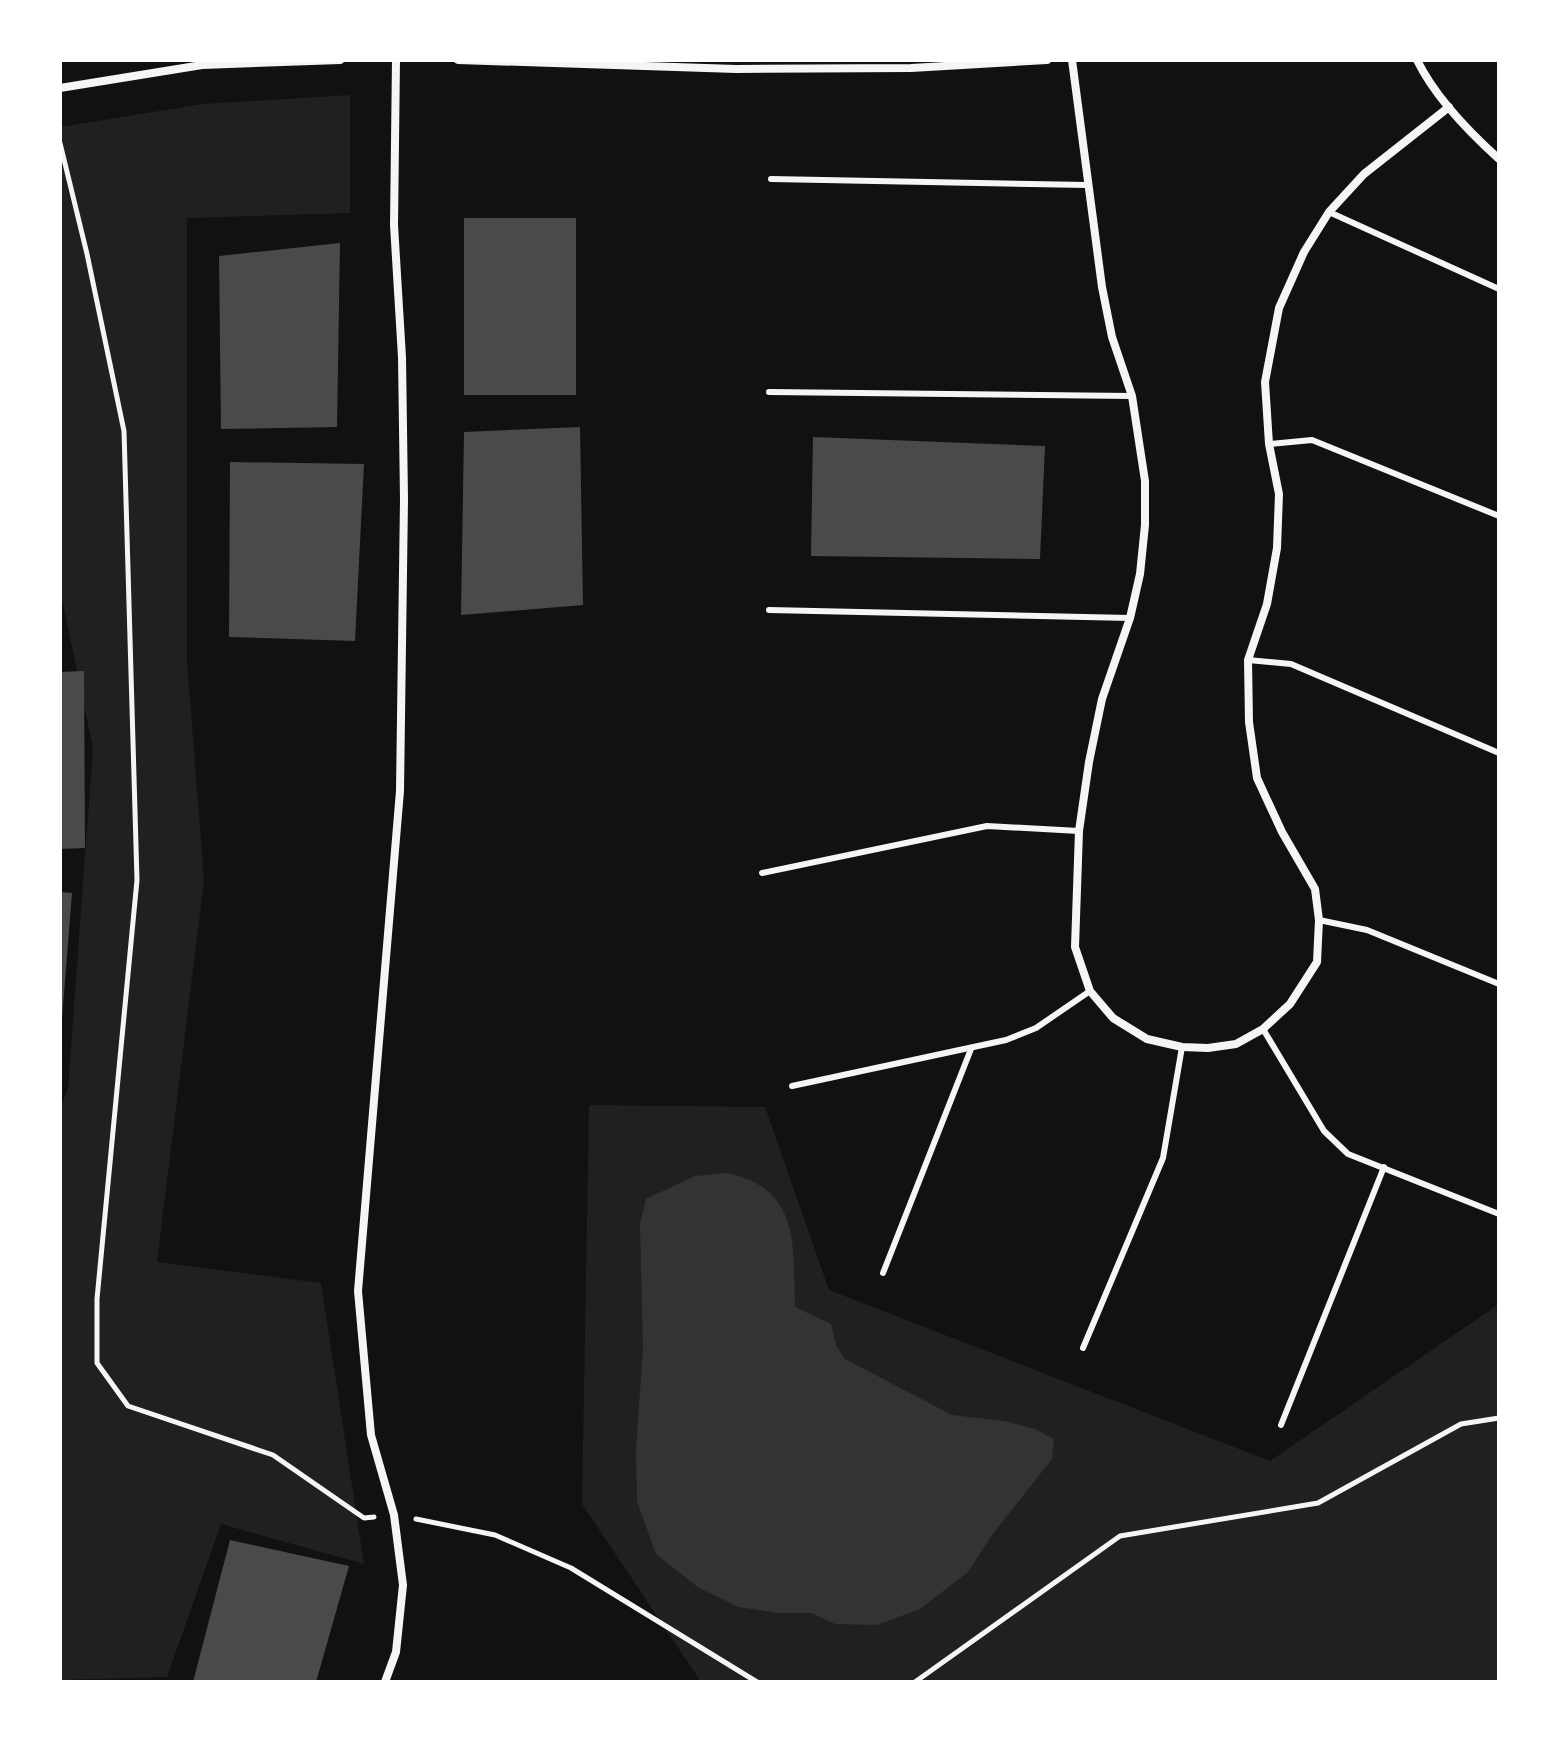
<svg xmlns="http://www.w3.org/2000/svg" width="1559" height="1742" font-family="'Asap Condensed',sans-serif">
	<rect width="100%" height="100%" fill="#111"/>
	<g fill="#202020">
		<path d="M 350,95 L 350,213 L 187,218 L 187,661 L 204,880 L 157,1262 L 321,1283 L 364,1564 L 221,1524 L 167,1677 L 60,1680 L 60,1110 L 68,1088 L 93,748 L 60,589 L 60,127 L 203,104 Z"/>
		<path d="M 589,1105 L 765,1107 L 829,1290 L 1270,1461 L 1499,1304 L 1499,1682 L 701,1682 L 582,1504 Z"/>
	</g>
	<path fill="#333" d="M 726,1173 C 801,1188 793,1245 795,1307 L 831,1324 L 836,1345 L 845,1359 L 952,1415 L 1005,1421 L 1035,1429 L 1054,1439 L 1052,1459 L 992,1535 L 968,1572 L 920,1609 L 877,1625 L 835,1624 L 812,1613 L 778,1613 L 739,1607 L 699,1588 L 656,1554 L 637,1501 L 636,1451 L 643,1347 L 640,1224 L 646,1199 L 695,1176 Z"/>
	<g fill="#4a4a4a">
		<rect x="464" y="218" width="112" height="177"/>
		<path d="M 340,243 L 337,427 L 221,429 L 219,256 Z"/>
		<path d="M 580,427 L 583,605 L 461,615 L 464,432 Z"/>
		<path d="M 813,437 L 1045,446 L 1040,559 L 811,556 Z"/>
		<path d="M 230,462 L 364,464 L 355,641 L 229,637 Z"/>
		<path d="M 84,671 L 85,848 L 60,849 L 60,672 Z"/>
		<path d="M 60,892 L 72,893 L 62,1019 L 60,1019 Z"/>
		<path d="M 230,1540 L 349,1566 L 316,1682 L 193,1682 Z"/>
	</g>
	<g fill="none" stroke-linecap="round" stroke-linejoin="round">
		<g stroke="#f5f5f5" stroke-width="5">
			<path d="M 60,143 L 87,254 L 124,431 L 137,880 L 97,1299 L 97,1363 L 128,1406 L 273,1455 L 364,1518 L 374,1517"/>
			<path d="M 416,1519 L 495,1535 L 571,1568 L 757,1682"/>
			<path d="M 915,1682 L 1120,1536 L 1318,1503 L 1461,1424 L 1499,1418"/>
		</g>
		<g stroke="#f5f5f5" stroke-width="6">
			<path d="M 771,179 L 1087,185"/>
			<path d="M 1329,212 L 1499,289"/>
			<path d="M 769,392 L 1132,396"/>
			<path d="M 1269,444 L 1312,440 L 1499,516"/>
			<path d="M 769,610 L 1130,618"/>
			<path d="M 1248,660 L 1291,664 L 1499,753"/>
			<path d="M 762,873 L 987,826 L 1079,831"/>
			<path d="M 1319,920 L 1367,930 L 1499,984"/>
			<path d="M 1263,1029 L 1324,1131 L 1348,1154 L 1499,1214"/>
			<path d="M 792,1086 L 1006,1040 L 1036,1028 L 1090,991"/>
			<path d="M 883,1273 L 971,1049"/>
			<path d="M 1083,1348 L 1163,1158 L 1182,1047"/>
			<path d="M 1281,1425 L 1384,1167"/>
		</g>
		<g stroke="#f5f5f5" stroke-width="8">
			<path d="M 458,60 L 736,69 L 911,68 L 1047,60"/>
			<path d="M 1072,60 L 1102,287 L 1112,337 L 1132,396 L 1145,481 L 1145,525 L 1140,574 L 1130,618 L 1102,699 L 1089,762 L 1079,831 L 1075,947 L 1090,991 L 1113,1018 L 1147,1039 L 1182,1047 L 1208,1048 L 1236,1044 L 1263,1029 L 1290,1004 L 1317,962 L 1319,920 L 1315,889 L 1282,832 L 1257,778 L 1249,722 L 1248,660 L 1267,604 L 1277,548 L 1279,494 L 1269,444 L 1265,382 L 1279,308 L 1304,252 L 1329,212 L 1364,174 L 1449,107"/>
			<path d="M 1417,60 C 1435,97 1469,132 1499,159"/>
			<path d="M 60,88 L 202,65 L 340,60"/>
			<path d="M 385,1682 L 396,1652 L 403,1585 L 394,1515 L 371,1435 L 358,1291 L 400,791 L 404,499 L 402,357 L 394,225 L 396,60"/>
		</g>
	</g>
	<rect width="1559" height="1742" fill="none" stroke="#ffffff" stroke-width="124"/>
</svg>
